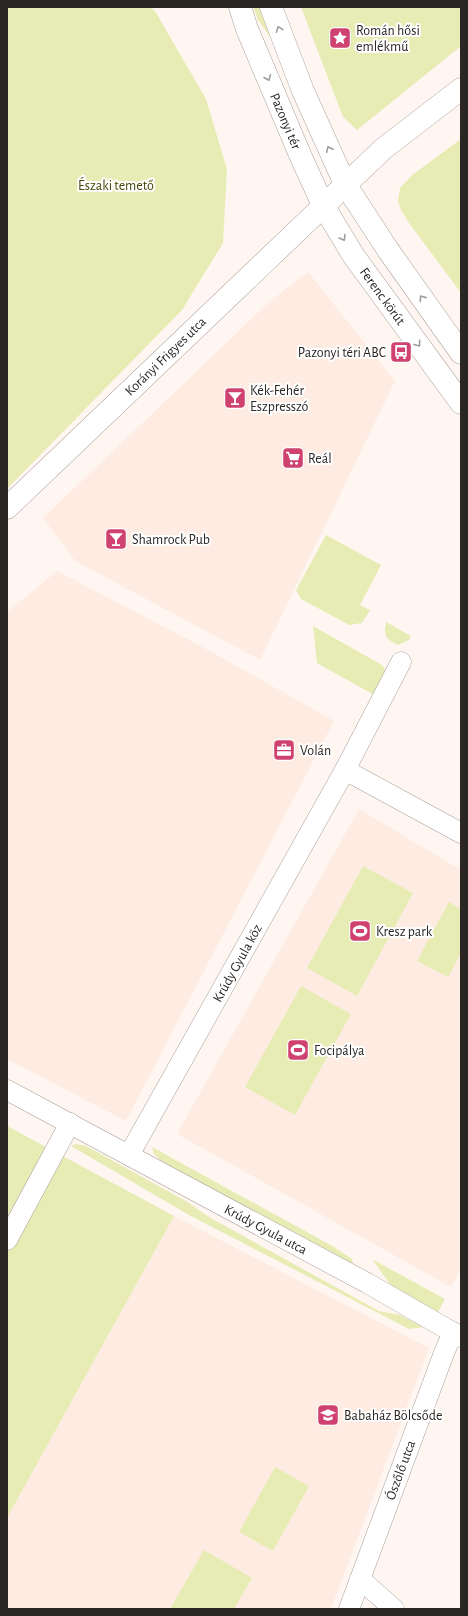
<svg xmlns="http://www.w3.org/2000/svg" width="468" height="1616" font-family="'Alegreya Sans',sans-serif">
	<rect width="100%" height="100%" fill="#fff6f1"/>
	<g fill="#feece2">
		<path d="M 308,272 L 395,381 L 260,660 L 75,561 L 43,518 L 269,302 Z"/>
		<path d="M 57,571 L 210,651 L 334,721 L 126,1121 L 7,1059 L 7,612 Z"/>
		<path d="M 359,809 L 461,870 L 461,1268 L 451,1287 L 177,1134 Z"/>
		<path d="M 174,1216 L 429,1348 L 331,1609 L 7,1609 L 7,1518 Z"/>
	</g>
	<g fill="#e7ecb4">
		<path d="M 7,7 L 150,7 L 155,11 L 206,99 L 227,169 L 223,243 L 182,310 L 7,489 Z"/>
		<path d="M 253,7 L 264,7 L 281,52 L 258,20 Z"/>
		<path d="M 301,7 L 461,7 L 461,46 L 357,130 L 343,117 Z"/>
		<path d="M 461,139 L 461,293 L 409,223 L 401,210 L 398,201 L 400,188 L 411,176 Z"/>
		<path d="M 326,535 L 381,565 L 360,605 L 370,610 L 362,623 L 349,625 L 301,599 L 296,590 Z"/>
		<path d="M 386,622 L 411,636 L 409,640 L 398,645 C 386,639 383,636 386,622 Z"/>
		<path d="M 313,626 L 382,665 C 391,675 381,686 376,696 L 317,663 Z"/>
		<path d="M 363,866 L 413,893 L 357,996 L 307,968 Z"/>
		<path d="M 449,902 L 461,909 L 461,953 L 448,977 L 417,961 Z"/>
		<path d="M 301,986 L 351,1014 L 295,1115 L 245,1087 Z"/>
		<path d="M 7,1126 L 174,1216 L 7,1518 Z"/>
		<path d="M 76,1144 L 86,1146 L 186,1201 L 209,1217 L 379,1311 L 400,1315 L 424,1327 L 409,1329 L 189,1215 L 71,1146 Z"/>
		<path d="M 152,1147 L 334,1247 L 352,1259 L 353,1264 L 351,1265 L 162,1162 L 154,1154 Z"/>
		<path d="M 372,1259 L 445,1299 L 438,1312 L 392,1287 Z"/>
		<path d="M 275,1467 L 309,1486 L 273,1551 L 239,1532 Z"/>
		<path d="M 204,1550 L 252,1578 L 234,1609 L 170,1609 Z"/>
	</g>
	<g fill="none" stroke-linecap="round" stroke-linejoin="round">
		<g stroke="#aba19b" stroke-width="21">
			<g id="minor">
				<path d="M 345,770 L 461,833"/>
				<path d="M 7,1090 L 367,1283 L 461,1337"/>
				<path d="M 129,1155 L 345,770 L 401,662"/>
				<path d="M 7,1240 L 70,1123"/>
				<path d="M 360,1579 L 394,1609"/>
				<path d="M 349,1609 L 444,1353 L 453,1332"/>
			</g>
		</g>
		<g stroke="#aba19b" stroke-width="23">
			<path id="tertiary" d="M 7,508 L 383,149 L 461,89"/>
		</g>
		<g stroke="#aba19b" stroke-width="23">
			<g id="primary">
				<path d="M 240,7 L 247,29 L 301,157 L 323,205 L 353,255 L 461,403"/>
				<path d="M 271,7 L 303,91 L 345,184 L 388,250 L 461,353"/>
			</g>
		</g>
		<use href="#minor" stroke="#fff" stroke-width="20"/>
		<use href="#tertiary" stroke="#fff" stroke-width="22"/>
		<use href="#primary" stroke="#fff" stroke-width="22"/>
	</g>
	<defs><path id="oneway-chevron" d="M-2-3.5L2.5 0L-2 3.5" fill="none" stroke-width="1.6" stroke-linecap="round" stroke-linejoin="round"/></defs>
	<g stroke="#9f9d9c">
		<use href="#oneway-chevron" transform="translate(279 29) rotate(-111)"/>
		<use href="#oneway-chevron" transform="translate(268 78) rotate(67)"/>
		<use href="#oneway-chevron" transform="translate(329 149) rotate(-115)"/>
		<use href="#oneway-chevron" transform="translate(343 238) rotate(59)"/>
		<use href="#oneway-chevron" transform="translate(422 298) rotate(-125)"/>
		<use href="#oneway-chevron" transform="translate(418 344) rotate(54)"/>
	</g>
	<defs>
		<g id="sight-square" transform="scale(1.15)"><rect x="-9" y="-9" width="18" height="18" rx="4" fill="#cf426f" stroke="#fff"/><path d="M0-6L1.8-2.2L6-1.7L2.9 1.2L3.7 5.4L0 3.3L-3.7 5.4L-2.9 1.2L-6-1.7L-1.8-2.2Z" fill="#fff"/></g>
		<g id="bus-square" transform="scale(1.15)"><rect x="-9" y="-9" width="18" height="18" rx="4" fill="#cf426f" stroke="#fff"/><path d="M-5-6H5V4H4V6H2V4H-2V6H-4V4H-5ZM-3.5-4V0h7V-4ZM-3.5 1.2v1.5H-2V1.2ZM2 1.2v1.5H3.5V1.2Z" fill="#fff"/></g>
		<g id="bar-square" transform="scale(1.15)"><rect x="-9" y="-9" width="18" height="18" rx="4" fill="#cf426f" stroke="#fff"/><path d="M-6-5H6L.8 .8V4.5H3.5V6h-7V4.5H-.8V.8Z" fill="#fff"/></g>
		<g id="supermarket-square" transform="scale(1.15)"><rect x="-9" y="-9" width="18" height="18" rx="4" fill="#cf426f" stroke="#fff"/><path d="M-6-5.5h2.5l.6 2H6L4.5 2H-2.5L-4.4-4H-6ZM-1.5 3.2a1.3 1.3 0 1 0 .1 0ZM3 3.2a1.3 1.3 0 1 0 .1 0Z" fill="#fff"/></g>
		<g id="office-square" transform="scale(1.15)"><rect x="-9" y="-9" width="18" height="18" rx="4" fill="#cf426f" stroke="#fff"/><path d="M-6-3h4V-5.5h4V-3h4V5H-6ZM-1-4.5V-3h2v-1.5ZM-6 0V1H6V0Z" fill="#fff"/></g>
		<g id="stadium-square" transform="scale(1.15)"><rect x="-9" y="-9" width="18" height="18" rx="4" fill="#cf426f" stroke="#fff"/><path d="M0-5a6.5 5 0 1 0 0 10a6.5 5 0 1 0 0-10ZM-3.5-1.8h7v3.6h-7Z" fill="#fff"/></g>
		<g id="school-square" transform="scale(1.15)"><rect x="-9" y="-9" width="18" height="18" rx="4" fill="#cf426f" stroke="#fff"/><path d="M0-5L7-2L0 1L-7-2ZM-4 1L0 2.5L4 1V4Q0 6-4 4Z" fill="#fff"/></g>
	</defs>
	<g fill-rule="evenodd">
		<use href="#sight-square" x="340" y="38"/>
		<use href="#bus-square" x="401" y="352"/>
		<use href="#bar-square" x="235" y="398"/>
		<use href="#supermarket-square" x="293" y="458"/>
		<use href="#bar-square" x="116" y="539"/>
		<use href="#office-square" x="284" y="750"/>
		<use href="#stadium-square" x="360" y="931"/>
		<use href="#stadium-square" x="298" y="1050"/>
		<use href="#school-square" x="328" y="1415"/>
	</g>
	<g text-anchor="middle" stroke-width="4" stroke-linejoin="round" paint-order="stroke">
		<g font-size="14" fill="#2a2624" stroke="#fff" text-anchor="start">
			<text x="356" y="35">Román hősi<tspan x="356" dy="16">emlékmű</tspan></text>
			<text x="386" y="357" text-anchor="end">Pazonyi téri ABC</text>
			<text x="250" y="395">Kék-Fehér<tspan x="250" dy="16">Eszpresszó</tspan></text>
			<text x="308" y="463">Reál</text>
			<text x="132" y="544">Shamrock Pub</text>
			<text x="300" y="755">Volán</text>
			<text x="376" y="936">Kresz park</text>
			<text x="314" y="1055">Focipálya</text>
			<text x="344" y="1420">Babaház Bölcsőde</text>
		</g>
		<g font-size="14" fill="#2a2624" stroke="#fff">
			<text transform="translate(286 121) rotate(67)" y="5">Pazonyi tér</text>
			<text transform="translate(383 296) rotate(54)" y="5">Ferenc körút</text>
			<text transform="translate(165 356) rotate(-44)" y="5">Korányi Frigyes utca</text>
			<text transform="translate(237 963) rotate(-61)" y="5">Krúdy Gyula köz</text>
			<text transform="translate(266 1229) rotate(28)" y="5">Krúdy Gyula utca</text>
			<text transform="translate(400 1470) rotate(-70)" y="5">Ószőlő utca</text>
		</g>
		<g font-size="14" fill="#454804" stroke="#fff">
			<text x="116" y="190">Északi temető</text>
		</g>
	</g>
	<rect width="468" height="1616" fill="none" stroke="#2a2624" stroke-width="16"/>
</svg>
